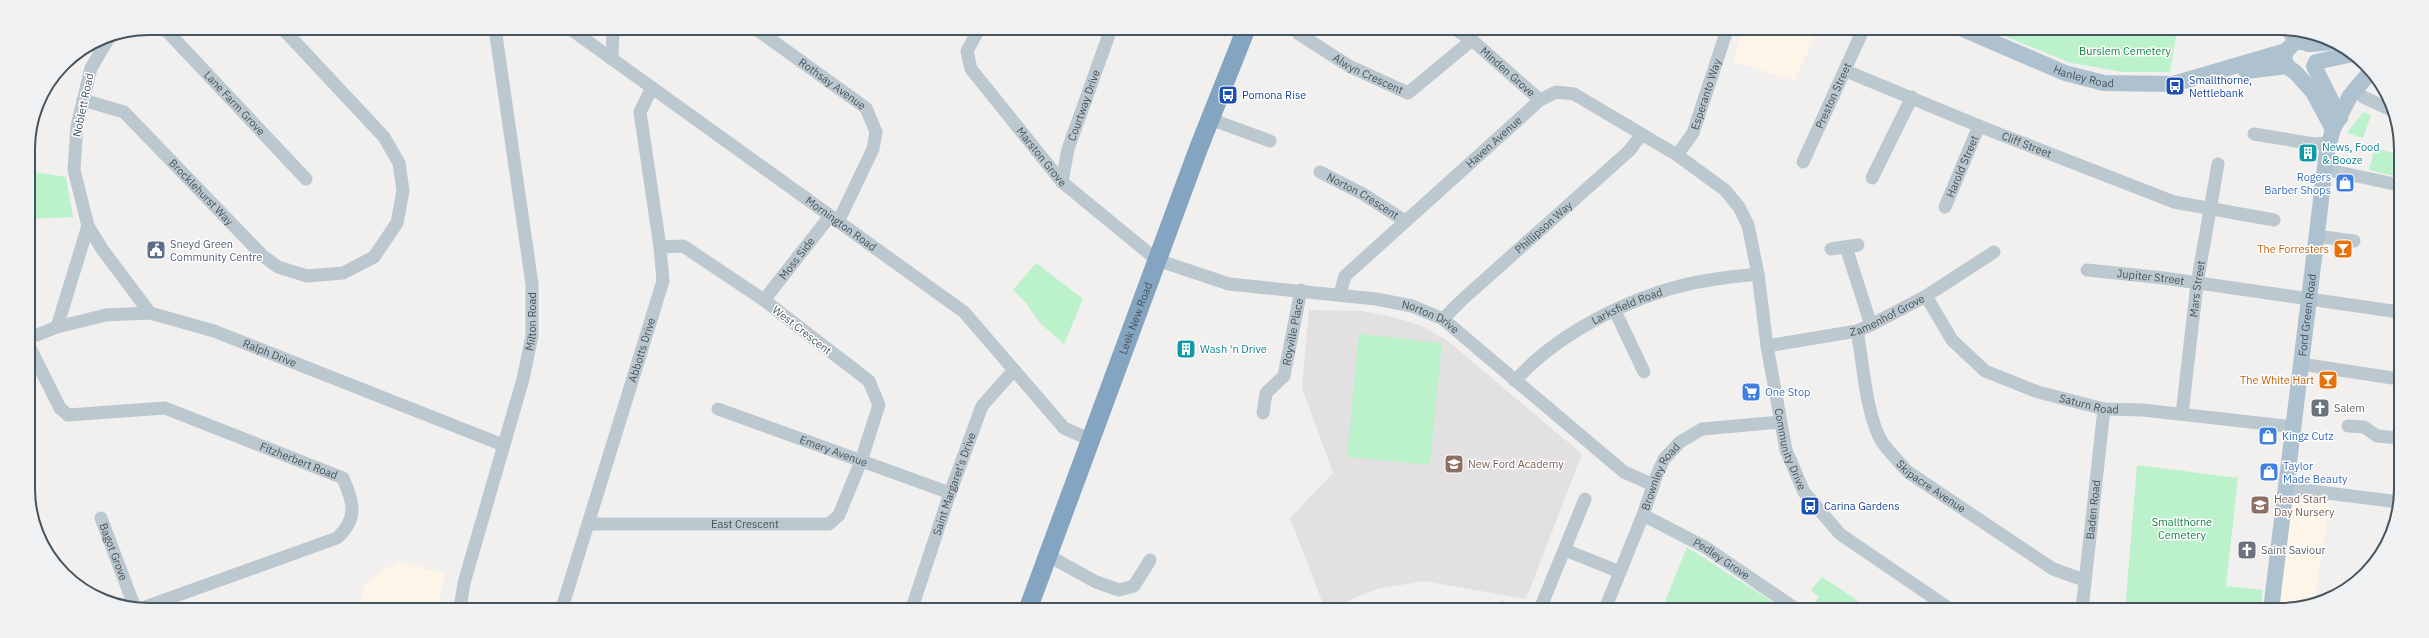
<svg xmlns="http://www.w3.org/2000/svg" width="2429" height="638" font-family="'IBM Plex Sans',sans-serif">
	<rect width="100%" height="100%" fill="#f2efef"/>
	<g fill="#fdf5e7">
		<path d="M 1743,30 L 1818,30 L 1794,81 L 1733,61 Z"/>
		<path d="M 2293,498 L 2330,501 L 2314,604 L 2288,610 L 2277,610 Z"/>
		<path d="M 398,561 L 445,574 L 437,608 L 358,608 L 365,583 Z"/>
	</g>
	<path fill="#e3e0e1" d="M 1309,310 L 1362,311 L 1397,318 L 1424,327 L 1448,341 L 1582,454 L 1526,599 L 1424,581 L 1377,589 L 1354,598 L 1338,609 L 1325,609 L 1290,518 L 1333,473 L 1302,388 Z"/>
	<g fill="#bbf2cc">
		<path d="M 1989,30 L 2177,30 L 2170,72 L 2123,72 L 2071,63 Z"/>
		<path d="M 2363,112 L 2371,115 L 2363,138 L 2347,133 Z"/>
		<path d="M 2375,148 L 2399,155 L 2399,177 L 2369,170 Z"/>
		<path d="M 28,171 L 66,177 L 73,217 L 29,219 Z"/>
		<path d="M 1036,263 L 1083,299 L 1064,344 L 1040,323 L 1026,303 L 1013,290 Z"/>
		<path d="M 1359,334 L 1442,343 L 1430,465 L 1347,457 Z"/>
		<path d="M 2137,465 L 2238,478 L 2226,586 L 2263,590 L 2260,610 L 2125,610 Z"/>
		<path d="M 1687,547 L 1784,609 L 1662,609 Z"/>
		<path d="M 1822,577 L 1854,598 L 1866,609 L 1814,609 L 1812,607 L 1819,597 L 1811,590 Z"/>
	</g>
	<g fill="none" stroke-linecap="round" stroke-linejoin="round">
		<g stroke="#bcc8cf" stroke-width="13">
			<path id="s1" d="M 164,28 L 306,179"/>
			<path id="s2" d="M 569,28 L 964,312 L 1064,428 L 1091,440"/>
			<path id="s3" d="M 756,29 L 866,108 L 876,132 L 873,149 L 838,222"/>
			<path id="s4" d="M 979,29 L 967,51 L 971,69 L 1062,182 L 1157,260 L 1229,284 L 1376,299 L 1412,306 L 1443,319 L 1624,472 L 1653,485"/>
			<path id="s5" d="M 1455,29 L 1472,40 L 1540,100"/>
			<path d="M 2288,30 L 2294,43"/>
			<path id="s6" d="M 1299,34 L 1349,66 L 1408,93 L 1472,40"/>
			<path d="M 110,36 L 91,68 L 77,126 L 74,170 L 88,226 L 102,249 L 150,313"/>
			<path d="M 612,59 L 613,29"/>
			<path id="s7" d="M 1846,71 L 1979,126 L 2174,202 L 2274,220"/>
			<path d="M 2363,97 L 2394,111"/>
			<path id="s8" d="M 83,100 L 124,112 L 263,256 L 278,267 L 307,276 L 343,273 L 374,257 L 397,223 L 403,191 L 399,163 L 384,137 L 282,28"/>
			<path d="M 1210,119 L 1270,141"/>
			<path d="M 2254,134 L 2314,144 L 2328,143"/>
			<path id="s9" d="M 1677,155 L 1693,133 L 1727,30"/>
			<path id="s10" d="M 1803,162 L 1863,30"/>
			<path d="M 2324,169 L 2399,185"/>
			<path id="s11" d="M 1320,172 L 1363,194 L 1405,221"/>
			<path d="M 1872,178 L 1912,97"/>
			<path id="s12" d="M 1062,182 L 1068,149 L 1111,29"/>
			<path id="s13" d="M 1945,207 L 1979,126"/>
			<path d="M 2316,236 L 2354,241"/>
			<path d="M 1846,247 L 1871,325"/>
			<path d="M 1831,249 L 1858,245"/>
			<path id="s14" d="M 2087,270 L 2164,278 L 2399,312"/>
			<path id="s15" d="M 1340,294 L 1345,276 L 1540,100 L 1556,92 L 1574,94 L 1677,155 L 1725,190 L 1739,207 L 1748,225 L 1758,274 L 1767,346 L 1786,450 L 1804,492 L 1840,534 L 1950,609"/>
			<path id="s16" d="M 1926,296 L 1952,340 L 1985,371 L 2038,392 L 2104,409 L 2143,410 L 2294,427"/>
			<path id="s17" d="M 764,300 L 830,216"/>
			<path d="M 1615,311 L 1644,372"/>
			<path id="s18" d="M 1443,319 L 1463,299 L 1629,151 L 1641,135"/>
			<path d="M 57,327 L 88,226"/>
			<path id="s19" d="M 1857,331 C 1863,362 1866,416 1882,442 C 1890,453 1899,462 1908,472 L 2053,569 L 2084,580"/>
			<path id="s20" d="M 29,338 L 57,327 L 106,315 L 150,313 L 214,331 L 503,445"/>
			<path id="s21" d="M 29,346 L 60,408 L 68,415 L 165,408 L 343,478 C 353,502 359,518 337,538 L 142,608"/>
			<path id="s22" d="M 1767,346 L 1857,331 L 1871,325 L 1926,296 L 1994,252"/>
			<path d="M 2301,364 L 2399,379"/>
			<path id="s23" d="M 1515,381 C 1560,330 1643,290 1710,280 C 1726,277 1742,276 1758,274"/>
			<path id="s24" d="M 718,409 L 950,493"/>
			<path id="s25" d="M 1263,413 L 1266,393 L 1284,376 L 1301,290"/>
			<path id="s26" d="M 2182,414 L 2197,284 L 2218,164"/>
			<path d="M 2348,426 L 2364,427 L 2377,436 L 2399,438"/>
			<path d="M 2287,488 L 2399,502"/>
			<path id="s27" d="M 1643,515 L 1705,547 L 1796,609"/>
			<path id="s28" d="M 101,518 L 135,608"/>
			<path id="s29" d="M 589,524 L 829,524 L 839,515 L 861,461 L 879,405 L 869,381 L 764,300 L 683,246 L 660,247"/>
			<path d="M 1565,550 L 1620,572"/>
			<path d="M 1049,556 L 1096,582 L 1119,590 L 1134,586 L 1150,560"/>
			<path id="s30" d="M 460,608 L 464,583 L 523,379 L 532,336 L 532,284 L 495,28"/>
			<path id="s31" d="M 562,608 L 663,281 L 660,247 L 640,112 L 652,88"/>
			<path id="s32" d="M 912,608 L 950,493 L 982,406 L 1014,370"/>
			<path d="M 1502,608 L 1506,609"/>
			<path d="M 1540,609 L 1585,499"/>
			<path id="s33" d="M 1605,609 L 1643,515 L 1656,477 L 1664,459 L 1680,442 L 1702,429 L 1780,422"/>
			<path id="s34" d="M 2082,610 L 2104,409"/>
		</g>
		<g stroke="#adc1cf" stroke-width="16">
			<path id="s35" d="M 1965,30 L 2065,73 L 2104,83 L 2173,84 L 2286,51"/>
			<path d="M 2316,62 L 2353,54"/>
			<path d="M 2314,66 L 2340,118"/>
			<path d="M 2246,71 L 2287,66"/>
			<path d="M 2333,129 L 2313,92 L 2296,73 L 2287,66 L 2284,58 L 2286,51 L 2294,43 L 2299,41 L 2309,44 L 2334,42"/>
			<path id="s36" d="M 2271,610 L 2327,151 L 2333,129 L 2350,96 L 2371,71"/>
		</g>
		<path stroke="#84a5c1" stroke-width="19" id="s37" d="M 1028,609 L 1199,147 L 1246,29"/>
	</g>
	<defs>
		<g id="bus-square" transform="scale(1)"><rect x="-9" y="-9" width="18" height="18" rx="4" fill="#1a4fb4" stroke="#fff"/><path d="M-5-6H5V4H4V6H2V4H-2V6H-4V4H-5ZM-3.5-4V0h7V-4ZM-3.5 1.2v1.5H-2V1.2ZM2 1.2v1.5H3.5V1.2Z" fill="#fff"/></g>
		<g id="building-square" transform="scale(1)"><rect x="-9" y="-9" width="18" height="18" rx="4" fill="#0f9aa8" stroke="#fff"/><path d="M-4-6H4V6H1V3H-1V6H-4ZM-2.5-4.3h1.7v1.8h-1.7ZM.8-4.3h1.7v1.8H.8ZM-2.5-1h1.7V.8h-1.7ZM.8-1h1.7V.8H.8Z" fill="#fff"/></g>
		<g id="shop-square" transform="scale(1)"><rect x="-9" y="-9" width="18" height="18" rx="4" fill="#3f7fe0" stroke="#fff"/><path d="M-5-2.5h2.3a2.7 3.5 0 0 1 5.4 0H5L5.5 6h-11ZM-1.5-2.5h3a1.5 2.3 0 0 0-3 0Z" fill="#fff"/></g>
		<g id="bar-square" transform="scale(1)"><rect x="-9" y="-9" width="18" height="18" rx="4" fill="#e8710a" stroke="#fff"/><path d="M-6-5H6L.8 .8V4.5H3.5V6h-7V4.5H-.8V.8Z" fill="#fff"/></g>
		<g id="civic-square" transform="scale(1)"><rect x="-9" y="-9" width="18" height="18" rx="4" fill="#5c6f8a" stroke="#fff"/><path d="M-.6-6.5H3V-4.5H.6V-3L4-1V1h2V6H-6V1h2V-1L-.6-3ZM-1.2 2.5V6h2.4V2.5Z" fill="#fff"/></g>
		<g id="supermarket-square" transform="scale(1)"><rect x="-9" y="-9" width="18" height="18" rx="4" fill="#3f7fe0" stroke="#fff"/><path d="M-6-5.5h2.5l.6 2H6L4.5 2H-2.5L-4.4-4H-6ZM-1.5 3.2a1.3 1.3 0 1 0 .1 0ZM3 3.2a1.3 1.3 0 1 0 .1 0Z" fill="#fff"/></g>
		<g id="church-square" transform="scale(1)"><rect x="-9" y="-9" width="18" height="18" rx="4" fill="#6b7280" stroke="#fff"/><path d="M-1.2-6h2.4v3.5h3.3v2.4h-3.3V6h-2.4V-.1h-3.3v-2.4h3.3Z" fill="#fff"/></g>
		<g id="school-square" transform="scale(1)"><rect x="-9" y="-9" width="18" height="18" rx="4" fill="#8d6e63" stroke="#fff"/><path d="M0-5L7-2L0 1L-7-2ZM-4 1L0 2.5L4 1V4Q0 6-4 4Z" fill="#fff"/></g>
	</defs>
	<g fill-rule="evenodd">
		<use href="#bus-square" x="2175" y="86"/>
		<use href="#bus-square" x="1228" y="95"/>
		<use href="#building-square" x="2308" y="153"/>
		<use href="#shop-square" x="2345" y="183"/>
		<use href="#bar-square" x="2343" y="249"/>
		<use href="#civic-square" x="156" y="250"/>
		<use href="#building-square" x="1186" y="349"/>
		<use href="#bar-square" x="2328" y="380"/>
		<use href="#supermarket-square" x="1751" y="392"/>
		<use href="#church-square" x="2320" y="408"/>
		<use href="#shop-square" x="2268" y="436"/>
		<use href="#school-square" x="1454" y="464"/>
		<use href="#shop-square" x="2269" y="472"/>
		<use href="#school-square" x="2260" y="505"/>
		<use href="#bus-square" x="1810" y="506"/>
		<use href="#church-square" x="2247" y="550"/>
	</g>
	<g text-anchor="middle" stroke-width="3" stroke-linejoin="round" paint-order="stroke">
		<g font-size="11" fill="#128443" stroke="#fff">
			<text x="2125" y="55">Burslem Cemetery</text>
			<text x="2182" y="526">Smallthorne<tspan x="2182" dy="13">Cemetery</tspan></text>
		</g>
		<g font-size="11" fill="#46545d" stroke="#fff">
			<text dy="4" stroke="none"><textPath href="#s5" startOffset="68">Minden Grove</textPath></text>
			<text dy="4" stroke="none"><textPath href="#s6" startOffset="80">Alwyn Crescent</textPath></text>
			<text dy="4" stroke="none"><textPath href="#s35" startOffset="128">Hanley Road</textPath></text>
			<text dy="4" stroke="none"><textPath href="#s3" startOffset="94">Rothsay Avenue</textPath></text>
			<text dy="4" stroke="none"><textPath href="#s9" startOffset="68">Esperanto Way</textPath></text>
			<text dy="4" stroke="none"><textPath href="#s10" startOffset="73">Preston Street</textPath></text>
			<text dy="4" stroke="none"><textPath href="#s1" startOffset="103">Lane Farm Grove</textPath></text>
			<text transform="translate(83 105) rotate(-78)" y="4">Noblett Road</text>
			<text dy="4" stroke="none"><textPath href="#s12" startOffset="80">Courtway Drive</textPath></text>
			<text dy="4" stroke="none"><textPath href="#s15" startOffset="219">Haven Avenue</textPath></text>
			<text dy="4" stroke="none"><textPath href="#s7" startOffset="195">Cliff Street</textPath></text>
			<text dy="4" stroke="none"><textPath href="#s4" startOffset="156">Marston Grove</textPath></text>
			<text dy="4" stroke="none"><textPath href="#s13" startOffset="44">Harold Street</textPath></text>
			<text dy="4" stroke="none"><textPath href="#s8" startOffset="154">Brocklehurst Way</textPath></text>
			<text dy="4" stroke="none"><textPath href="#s11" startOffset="49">Norton Crescent</textPath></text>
			<text dy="4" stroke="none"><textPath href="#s2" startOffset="335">Mornington Road</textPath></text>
			<text dy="4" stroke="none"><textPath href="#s18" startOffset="136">Phillipson Way</textPath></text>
			<text dy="4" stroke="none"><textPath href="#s17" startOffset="53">Moss Side</textPath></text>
			<text dy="4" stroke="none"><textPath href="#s14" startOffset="64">Jupiter Street</textPath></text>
			<text dy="4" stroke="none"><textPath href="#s26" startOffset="126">Mars Street</textPath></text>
			<text dy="4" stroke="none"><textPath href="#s23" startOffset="136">Larksfield Road</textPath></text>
			<text dy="4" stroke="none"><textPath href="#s22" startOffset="125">Zamenhof Grove</textPath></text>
			<text dy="4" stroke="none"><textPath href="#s36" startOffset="297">Ford Green Road</textPath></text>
			<text dy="4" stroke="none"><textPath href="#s37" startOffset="310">Leek New Road</textPath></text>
			<text dy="4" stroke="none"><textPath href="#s4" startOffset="593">Norton Drive</textPath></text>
			<text dy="4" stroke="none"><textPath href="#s30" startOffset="296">Milton Road</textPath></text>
			<text transform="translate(802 330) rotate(38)" y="4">West Crescent</text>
			<text dy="4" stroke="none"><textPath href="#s25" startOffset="90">Royville Place</textPath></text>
			<text dy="4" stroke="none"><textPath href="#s31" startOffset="270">Abbotts Drive</textPath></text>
			<text dy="4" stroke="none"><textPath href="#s20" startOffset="251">Ralph Drive</textPath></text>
			<text dy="4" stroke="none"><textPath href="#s16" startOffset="206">Saturn Road</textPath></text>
			<text dy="4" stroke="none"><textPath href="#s15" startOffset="767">Community Drive</textPath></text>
			<text dy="4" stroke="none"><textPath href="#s24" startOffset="123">Emery Avenue</textPath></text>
			<text dy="4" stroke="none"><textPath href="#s21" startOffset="321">Fitzherbert Road</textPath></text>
			<text dy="4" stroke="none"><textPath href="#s33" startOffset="144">Brownley Road</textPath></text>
			<text dy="4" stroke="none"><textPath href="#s32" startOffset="131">Saint Margaret's Drive</textPath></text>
			<text dy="4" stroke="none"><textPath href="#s19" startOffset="181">Skipacre Avenue</textPath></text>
			<text dy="4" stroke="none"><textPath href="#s34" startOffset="101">Baden Road</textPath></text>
			<text dy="4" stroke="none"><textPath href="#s29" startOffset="156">East Crescent</textPath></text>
			<text dy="4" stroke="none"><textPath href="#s28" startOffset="36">Bagot Grove</textPath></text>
			<text dy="4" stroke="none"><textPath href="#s27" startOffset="90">Pedley Grove</textPath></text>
		</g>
		<g font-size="11" fill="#164399" stroke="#fff" text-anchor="start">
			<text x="2189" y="84">Smallthorne,<tspan x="2189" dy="13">Nettlebank</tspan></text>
			<text x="1242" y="99">Pomona Rise</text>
			<text x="1824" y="510">Carina Gardens</text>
		</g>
		<g font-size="11" fill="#0d838f" stroke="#fff" text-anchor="start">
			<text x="2322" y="151">News, Food<tspan x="2322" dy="13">&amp; Booze</tspan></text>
			<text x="1200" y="353">Wash 'n Drive</text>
		</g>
		<g font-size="11" fill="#366cbe" stroke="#fff" text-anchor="start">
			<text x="2331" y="181" text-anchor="end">Rogers<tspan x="2331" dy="13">Barber Shops</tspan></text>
			<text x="1765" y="396">One Stop</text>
			<text x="2282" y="440">Kingz Cutz</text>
			<text x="2283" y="470">Taylor<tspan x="2283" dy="13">Made Beauty</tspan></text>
		</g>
		<g font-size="11" fill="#4e5e75" stroke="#fff" text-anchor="start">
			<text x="170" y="248">Sneyd Green<tspan x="170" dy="13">Community Centre</tspan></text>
		</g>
		<g font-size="11" fill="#c56008" stroke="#fff" text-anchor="end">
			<text x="2329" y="253">The Forresters</text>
			<text x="2314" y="384">The White Hart</text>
		</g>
		<g font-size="11" fill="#5b616d" stroke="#fff" text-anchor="start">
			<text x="2334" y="412">Salem</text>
			<text x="2261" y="554">Saint Saviour</text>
		</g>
		<g font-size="11" fill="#785e54" stroke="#fff" text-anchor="start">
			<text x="1468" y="468">New Ford Academy</text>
			<text x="2274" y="503">Head Start<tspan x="2274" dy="13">Day Nursery</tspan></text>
		</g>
	</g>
	<path d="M0 0H2429V638H0ZM149 35H2280A114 114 0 0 1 2394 149V489A114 114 0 0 1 2280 603H149A114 114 0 0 1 35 489V149A114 114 0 0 1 149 35Z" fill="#f0f1f2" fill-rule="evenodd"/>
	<path fill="none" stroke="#46545d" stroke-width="2" d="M149 35H2280A114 114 0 0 1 2394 149V489A114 114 0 0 1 2280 603H149A114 114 0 0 1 35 489V149A114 114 0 0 1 149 35Z"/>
</svg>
